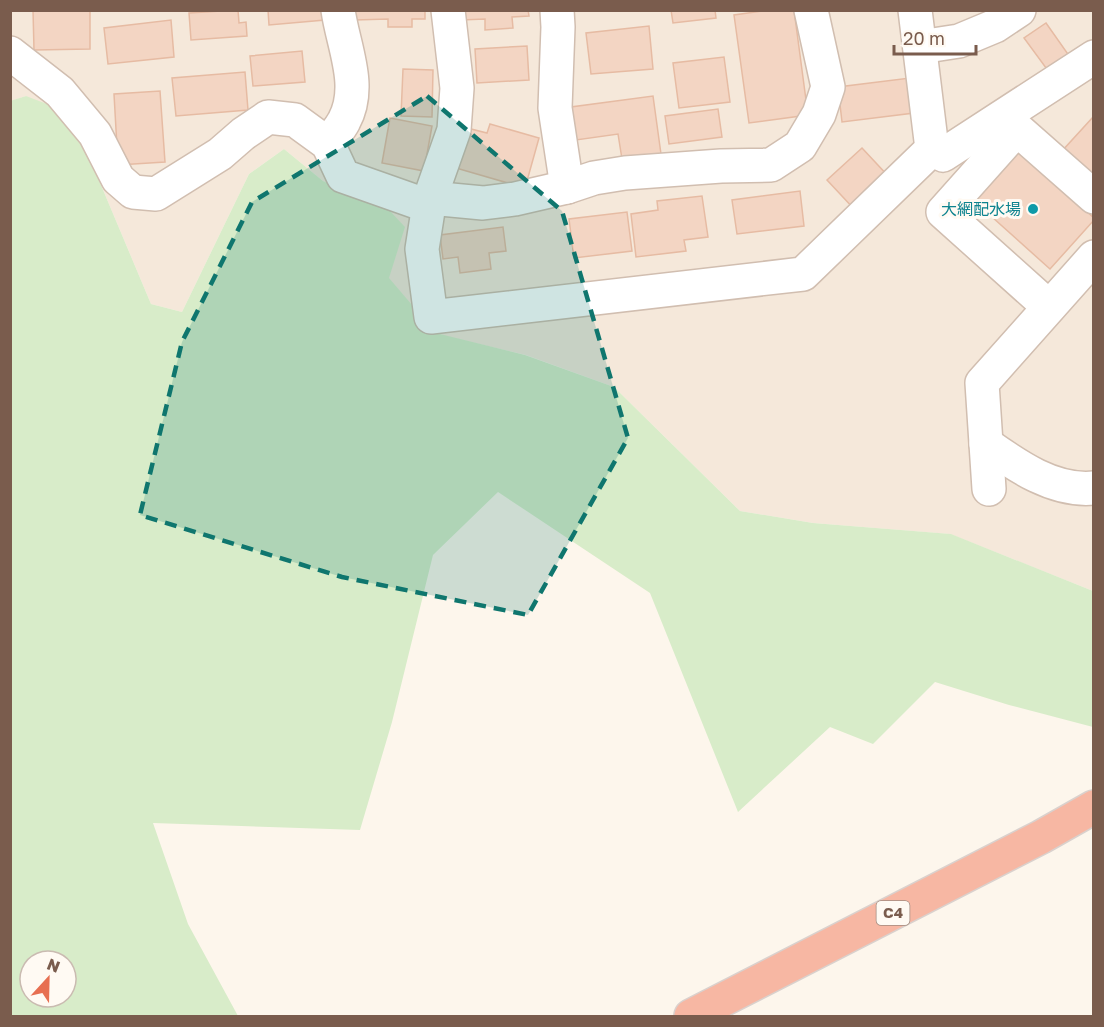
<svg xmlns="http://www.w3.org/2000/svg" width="1104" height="1027" font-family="'Golos Text','Noto Sans JP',sans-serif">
	<rect width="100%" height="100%" fill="#fdf6ec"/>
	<path fill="#f5e8da" d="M 10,11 L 1093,11 L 1093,591 L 950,534 L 813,523 L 740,511 L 614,387 L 526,355 L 436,334 L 388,278 L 390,211 L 323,181 L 284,149 L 249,174 L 182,312 L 151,304 L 85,147 L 26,96 L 11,101 Z"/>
	<path fill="#d8ecc9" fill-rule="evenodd" d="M 26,96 L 60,109 L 85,147 L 151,304 L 182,312 L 249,174 L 284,149 L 323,181 L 390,211 L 405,227 L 389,278 L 436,333 L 525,355 L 614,387 L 740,511 L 813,523 L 951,534 L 1093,591 L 1093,727 L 1009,705 L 935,682 L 873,744 L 830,727 L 738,812 L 650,593 L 498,492 L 433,555 L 392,722 L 360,830 L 153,823 L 188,924 L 238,1016 L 11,1016 L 10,101 ZM 30,961 L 66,961 L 66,997 L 30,997 Z"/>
	<g fill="#f3d5c3" stroke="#e6bba3" stroke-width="1.5">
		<path d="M 33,10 L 90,10 L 90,49 L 34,50 Z"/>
		<path d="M 238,10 L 239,23 L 246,22 L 247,36 L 191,40 L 189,13 Z"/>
		<path d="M 268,10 L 325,10 L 325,20 L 269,25 Z"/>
		<path d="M 355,10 L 425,10 L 425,19 L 412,19 L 412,27 L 388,27 L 388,19 L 355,20 Z"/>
		<path d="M 460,10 L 528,10 L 529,16 L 512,17 L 513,28 L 485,30 L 485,19 L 461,20 Z"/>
		<path d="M 671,10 L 715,10 L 716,18 L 673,23 Z"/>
		<path d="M 770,10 L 794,10 L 808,115 L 749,123 L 734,15 Z"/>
		<path d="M 171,20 L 174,57 L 108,64 L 104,28 Z"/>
		<path d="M 1046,23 L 1070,57 L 1049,72 L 1024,38 Z"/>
		<path d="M 649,26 L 653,69 L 591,74 L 586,33 Z"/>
		<path d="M 527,46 L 529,80 L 477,83 L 475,49 Z"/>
		<path d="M 302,51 L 305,82 L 253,86 L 250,56 Z"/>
		<path d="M 724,57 L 730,102 L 679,108 L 673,63 Z"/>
		<path d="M 403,69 L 433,70 L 432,117 L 401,116 Z"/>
		<path d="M 245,72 L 248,110 L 176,116 L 172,78 Z"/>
		<path d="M 910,78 L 914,113 L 842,122 L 838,87 Z"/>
		<path d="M 160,91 L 165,162 L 118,165 L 114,94 Z"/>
		<path d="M 653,96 L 661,154 L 622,159 L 618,134 L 576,140 L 571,107 Z"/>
		<path d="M 718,109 L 722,137 L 669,144 L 665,116 Z"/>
		<path d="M 1094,116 L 1094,179 L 1062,151 Z"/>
		<path d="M 390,118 L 432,126 L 424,171 L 382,163 Z"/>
		<path d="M 490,124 L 539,138 L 525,188 L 456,168 L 467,128 L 487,133 Z"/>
		<path d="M 862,148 L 890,178 L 855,210 L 827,180 Z"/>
		<path d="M 1017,150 L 1094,218 L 1094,220 L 1050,269 L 973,200 Z"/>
		<path d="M 800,191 L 804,226 L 737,234 L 732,200 Z"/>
		<path d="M 702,196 L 708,237 L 684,240 L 686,251 L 636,257 L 631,214 L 658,210 L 657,201 Z"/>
		<path d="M 627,212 L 632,251 L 574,258 L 569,219 Z"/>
		<path d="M 503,227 L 506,251 L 489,253 L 491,269 L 460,273 L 458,257 L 443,259 L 440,235 Z"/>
	</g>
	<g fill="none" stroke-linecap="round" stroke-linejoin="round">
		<g stroke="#d1beb0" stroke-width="36">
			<g id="minor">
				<path d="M 448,10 L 457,88 L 454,130 L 430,198 L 422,249 L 431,317 L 803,274 L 932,149 L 915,10"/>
				<path d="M 557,10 L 558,27 L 555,108 L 567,187"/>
				<path d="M 920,47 L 959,41 L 995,26 L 1019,10"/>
				<path d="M 10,53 L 60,92 L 95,134 L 118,179 L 133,192 L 156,194 L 220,154 L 243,134 L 268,117 L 295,120 L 328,144 L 343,176 L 428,206"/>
				<path d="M 328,144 C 333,136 340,129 344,121 C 363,86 343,46 338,10"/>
				<path d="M 932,149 L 943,155 L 1094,57"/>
				<path d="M 430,198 L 483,203 L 515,199 L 567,187 L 594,178 L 625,173 L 721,166 L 771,165 L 800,146 L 819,114 L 828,87 L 811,10"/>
				<path d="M 1049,307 L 943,212 L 1017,129 L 1094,197"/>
				<path d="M 986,444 C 1017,466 1054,492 1094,488"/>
				<path d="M 989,489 L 982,383 L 1094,257"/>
			</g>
		</g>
		<g stroke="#dad1cd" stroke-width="36">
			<path id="highway" d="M 691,1016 L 1041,837 L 1094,807"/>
		</g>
		<use href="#minor" stroke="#fff" stroke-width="33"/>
		<use href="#highway" stroke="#f7b7a3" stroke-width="33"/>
	</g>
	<path fill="#0f766e" fill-opacity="0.2" stroke="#0f766e" stroke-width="4.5" stroke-dasharray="12 8" stroke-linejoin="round" d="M 427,96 L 562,211 L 628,438 L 528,615 L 342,577 L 140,515 L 182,342 L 252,202 Z"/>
	<circle fill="#0f9aa8" stroke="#fffaf3" stroke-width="2" cx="1033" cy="209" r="6"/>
	<g text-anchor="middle" stroke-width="6" stroke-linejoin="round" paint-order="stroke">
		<rect fill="#fffaf3" stroke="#a28b7f" stroke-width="1.5" x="876.5" y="901" width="33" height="24" rx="4.5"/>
		<g font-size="15" font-weight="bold" fill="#7a5c4d">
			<text x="893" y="918">C4</text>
		</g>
		<g font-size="16" fill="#0d838f" stroke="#fffaf3" text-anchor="end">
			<text x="1021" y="215">大網配水場</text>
		</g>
	</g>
	<rect width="1104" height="1027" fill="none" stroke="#7a5c4d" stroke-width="24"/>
	<g transform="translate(48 979) rotate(22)"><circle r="28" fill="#fffaf3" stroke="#cabbb1" stroke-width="1.5"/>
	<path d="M0-4.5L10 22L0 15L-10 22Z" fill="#e76f51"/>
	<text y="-9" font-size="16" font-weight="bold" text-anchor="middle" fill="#7a5c4d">N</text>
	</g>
	<path d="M894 45v9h82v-9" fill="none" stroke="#7a5c4d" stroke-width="3"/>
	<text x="903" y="45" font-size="18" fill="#7a5c4d" stroke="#fffaf3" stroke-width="4.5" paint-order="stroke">20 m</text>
</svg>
